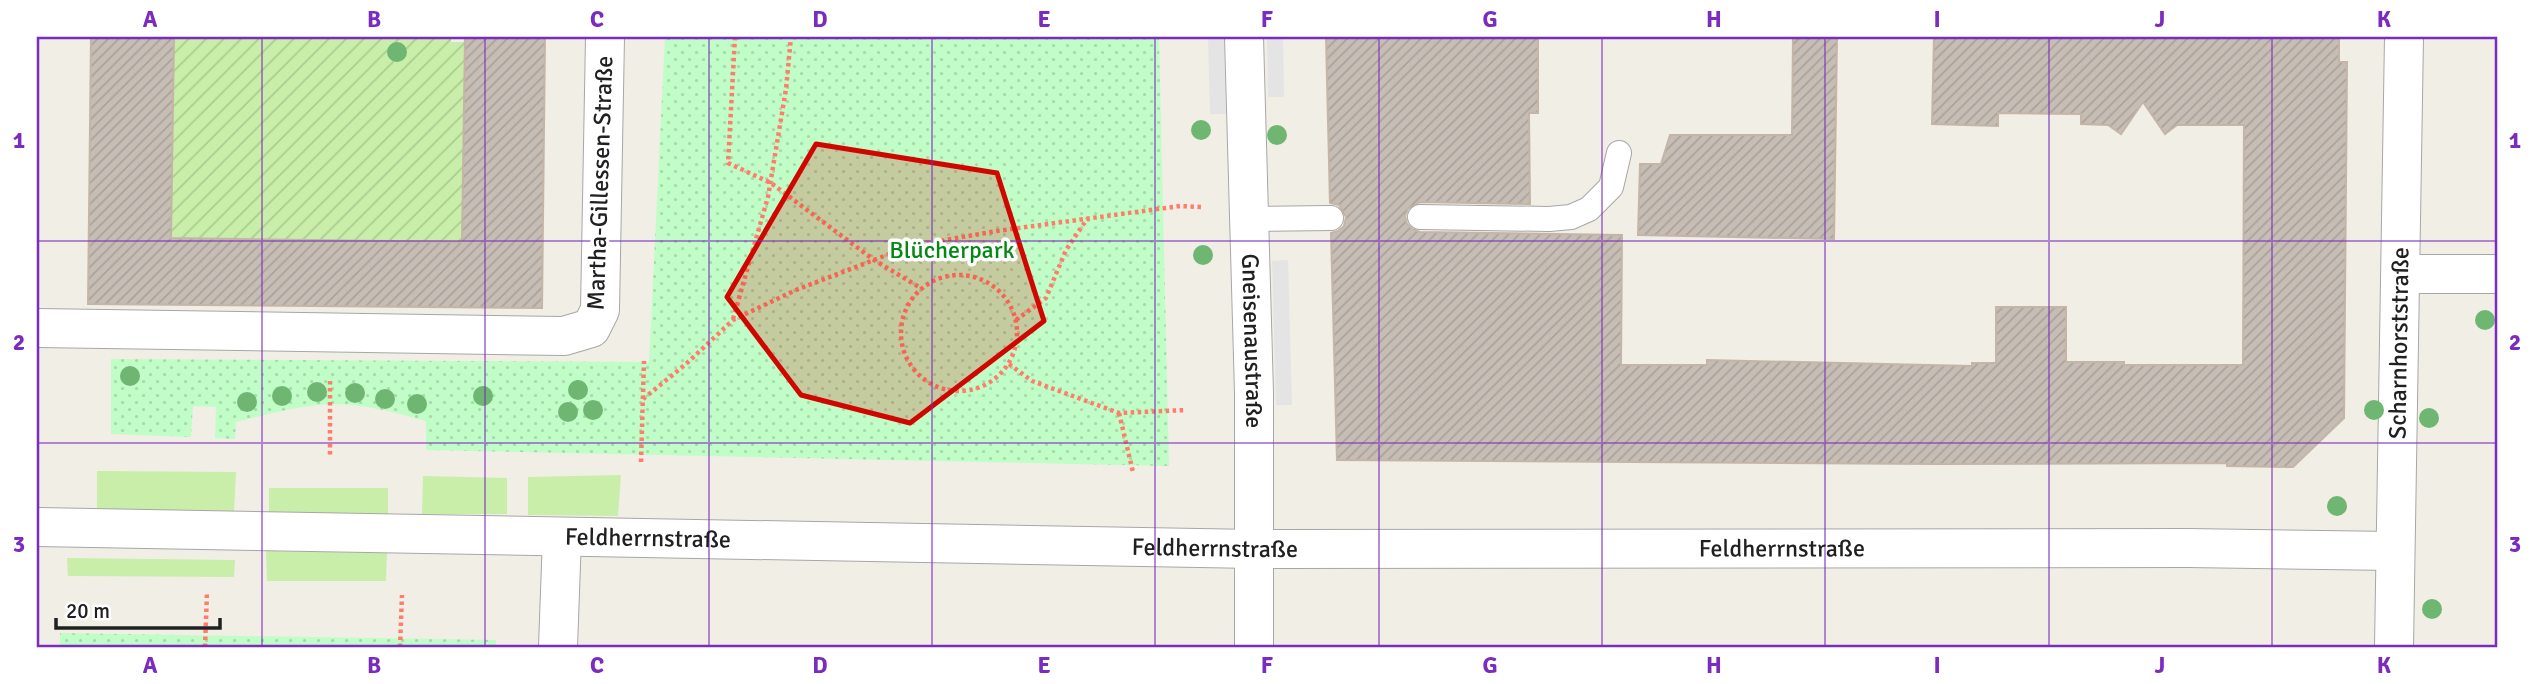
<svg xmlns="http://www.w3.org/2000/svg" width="2534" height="684" font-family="Signika,sans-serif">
	<defs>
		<pattern id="park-dots" width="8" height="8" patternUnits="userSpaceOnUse" patternTransform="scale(1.75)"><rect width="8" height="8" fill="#c1fdc7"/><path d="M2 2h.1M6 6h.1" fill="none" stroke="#a6d9ab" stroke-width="1.8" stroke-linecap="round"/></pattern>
		<pattern id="garden-furrows" width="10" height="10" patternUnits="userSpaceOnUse" patternTransform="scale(1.75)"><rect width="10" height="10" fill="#c9eea9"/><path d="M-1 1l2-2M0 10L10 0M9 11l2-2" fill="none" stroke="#accc91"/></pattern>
		<pattern id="building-hatch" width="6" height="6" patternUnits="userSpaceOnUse" patternTransform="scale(1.75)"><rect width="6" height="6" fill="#c6bdb5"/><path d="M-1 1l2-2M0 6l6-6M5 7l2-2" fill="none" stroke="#aaa29b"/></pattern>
	</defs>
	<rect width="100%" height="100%" fill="#f1eee6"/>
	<g fill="#c9eea9">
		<path d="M 97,471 L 236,472 L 234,512 L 97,509 Z"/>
		<path d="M 621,475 L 618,516 L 528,515 L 528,477 Z"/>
		<path d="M 423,476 L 507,478 L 507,514 L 422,514 Z"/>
		<rect x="269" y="488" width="119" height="33"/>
		<path d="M 266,551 L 387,553 L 386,581 L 267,581 Z"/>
		<path d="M 67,558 L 235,560 L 234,577 L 68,576 Z"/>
	</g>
	<g fill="url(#park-dots)">
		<path d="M 665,37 L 1159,37 L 1169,466 L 426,450 L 426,421 C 396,413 365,404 334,404 C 301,405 268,414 236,422 L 235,439 L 215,438 L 216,407 L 193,406 L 191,437 L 111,434 L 111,359 L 649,362 Z"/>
		<path d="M 60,633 L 496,640 L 496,647 L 60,647 Z"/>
	</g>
	<path fill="url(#garden-furrows)" d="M 174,37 L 451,37 L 451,42 L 465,42 L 463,242 L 171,238 Z"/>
	<g fill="#e4e4e4">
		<path d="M 1208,37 L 1224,37 L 1226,114 L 1210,114 Z"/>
		<path d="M 1267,37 L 1283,37 L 1284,97 L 1268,97 Z"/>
		<path d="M 1288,260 L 1292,405 L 1276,405 L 1272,261 Z"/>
	</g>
	<g fill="url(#building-hatch)" stroke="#c4b5a7" stroke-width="2">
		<path d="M 91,37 L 174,37 L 171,238 L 462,242 L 465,37 L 545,37 L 542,308 L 88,304 Z"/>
		<path d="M 1326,37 L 1538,37 L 1538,113 L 1529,113 L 1530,204 L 1420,202 L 1408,209 L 1405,216 L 1407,224 L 1412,229 L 1420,232 L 1622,235 L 1621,365 L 1707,365 L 1707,360 L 1972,366 L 1972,363 L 1996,363 L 1996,307 L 2066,307 L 2066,362 L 2124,362 L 2124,365 L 2243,365 L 2244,125 L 2177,125 L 2165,134 L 2143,102 L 2121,134 L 2108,125 L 2081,124 L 2081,114 L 1998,113 L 1998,126 L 1932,124 L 1934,37 L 2339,37 L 2339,62 L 2347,62 L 2344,418 L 2293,467 L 2227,466 L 2227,463 L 1937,464 L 1337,460 L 1331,233 L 1338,231 L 1344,226 L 1346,217 L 1339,205 L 1330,203 Z"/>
		<path d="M 1793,37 L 1837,37 L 1834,239 L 1638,235 L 1640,164 L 1661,164 L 1670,135 L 1792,135 Z"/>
	</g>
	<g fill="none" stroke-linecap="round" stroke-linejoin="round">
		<g stroke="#a7a7a7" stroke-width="26">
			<g id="service">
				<path d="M 1420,217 L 1549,219 L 1571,217 L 1589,209 L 1611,187 L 1619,153"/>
				<path d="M 1248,219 L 1331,218"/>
			</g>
		</g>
		<g stroke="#a7a7a7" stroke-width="40">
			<g id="minor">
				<path id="s1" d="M 1244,37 L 1254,393 L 1254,647"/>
				<path d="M 2401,274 L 2497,274"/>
				<path d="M 37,328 L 564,336 L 591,328 L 600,310 L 605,37"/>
				<path id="s2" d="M 37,527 L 1255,549 L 2188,548 L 2394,551"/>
				<path d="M 558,647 L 562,537"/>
				<path id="s3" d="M 2394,647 L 2404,37"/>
			</g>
		</g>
		<g stroke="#ff7d69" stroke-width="4.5" stroke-dasharray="3.5 3.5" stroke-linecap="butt">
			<path d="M 735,37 L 728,163 L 771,183 L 874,260 L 919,287"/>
			<circle cx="959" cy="333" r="58"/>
			<path d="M 733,319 L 768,197 L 786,89 L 791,37"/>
			<path d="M 1016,320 L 1046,298 L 1066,250 L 1087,219"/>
			<path d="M 1009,364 L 1032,381 L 1119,413 L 1186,410"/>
			<path d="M 330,381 L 330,457"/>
			<path d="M 643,399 L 686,364 L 733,320 L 796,290 L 892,253 L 945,240 L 997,231 L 1180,206 L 1201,207"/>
			<path d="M 1119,413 L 1133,472"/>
			<path d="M 641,462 L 644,361"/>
			<path d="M 205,647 L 207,592"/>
			<path d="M 400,647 L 402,595"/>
		</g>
		<use href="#service" stroke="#fff" stroke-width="24"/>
		<use href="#minor" stroke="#fff" stroke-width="38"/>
	</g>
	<g fill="#6fb672">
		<circle cx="397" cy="52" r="10"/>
		<circle cx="1201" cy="130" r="10"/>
		<circle cx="1277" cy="135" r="10"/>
		<circle cx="1203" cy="255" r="10"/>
		<circle cx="2485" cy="320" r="10"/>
		<circle cx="130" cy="376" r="10"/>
		<circle cx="578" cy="390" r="10"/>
		<circle cx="317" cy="392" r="10"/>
		<circle cx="355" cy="393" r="10"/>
		<circle cx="282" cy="396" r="10"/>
		<circle cx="483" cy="396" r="10"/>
		<circle cx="385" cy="399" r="10"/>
		<circle cx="247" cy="402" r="10"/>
		<circle cx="417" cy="404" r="10"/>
		<circle cx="593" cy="410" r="10"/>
		<circle cx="2374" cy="410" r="10"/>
		<circle cx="568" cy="412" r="10"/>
		<circle cx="2429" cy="418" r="10"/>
		<circle cx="2337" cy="506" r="10"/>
		<circle cx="2432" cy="609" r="10"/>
	</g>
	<path fill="#d00600" fill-opacity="0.2" stroke="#d00600" stroke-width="5" stroke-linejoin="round" d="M 816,144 L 997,173 L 1044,321 L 910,423 L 801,395 L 727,297 Z"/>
	<path fill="none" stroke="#7b2cbf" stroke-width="2" stroke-opacity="0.55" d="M 262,37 L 262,647M 485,37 L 485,647M 709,37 L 709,647M 932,37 L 932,647M 1155,37 L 1155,647M 1379,37 L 1379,647M 1602,37 L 1602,647M 1825,37 L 1825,647M 2049,37 L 2049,647M 2272,37 L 2272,647M 37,241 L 2497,241M 37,443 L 2497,443"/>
	<g text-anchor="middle" stroke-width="7" stroke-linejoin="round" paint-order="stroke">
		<g font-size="24" fill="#202020" stroke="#fff">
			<text transform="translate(600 183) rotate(-88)" y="8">Martha-Gillessen-Straße</text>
			<text dy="8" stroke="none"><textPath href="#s1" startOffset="304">Gneisenaustraße</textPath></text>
			<text dy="8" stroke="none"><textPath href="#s3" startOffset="304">Scharnhorststraße</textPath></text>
			<text dy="8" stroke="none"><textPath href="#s2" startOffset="611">Feldherrnstraße</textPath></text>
			<text dy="8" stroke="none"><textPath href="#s2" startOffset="1178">Feldherrnstraße</textPath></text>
			<text dy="8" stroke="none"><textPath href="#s2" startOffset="1745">Feldherrnstraße</textPath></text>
		</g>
		<g font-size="24" fill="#048813" stroke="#fff">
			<text x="952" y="258">Blücherpark</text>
		</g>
	</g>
	<rect width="2534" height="684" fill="none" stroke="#ffffff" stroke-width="77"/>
	<path d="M56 618v10h164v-10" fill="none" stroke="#202020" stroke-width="3.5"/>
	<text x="66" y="618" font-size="21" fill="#202020" stroke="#ffffff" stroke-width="5" paint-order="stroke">20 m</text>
	<rect x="38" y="38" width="2458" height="608" fill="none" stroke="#7b2cbf" stroke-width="2.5"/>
	<g font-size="23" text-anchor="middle" font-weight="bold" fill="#7b2cbf">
		<text x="150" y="27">A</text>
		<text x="374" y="27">B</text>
		<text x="597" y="27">C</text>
		<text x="820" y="27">D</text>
		<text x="1044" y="27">E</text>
		<text x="1267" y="27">F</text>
		<text x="1490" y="27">G</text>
		<text x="1714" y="27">H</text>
		<text x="1937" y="27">I</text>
		<text x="2160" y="27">J</text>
		<text x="2384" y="27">K</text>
		<text x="19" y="148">1</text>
		<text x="2515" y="148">1</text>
		<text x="19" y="350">2</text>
		<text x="2515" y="350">2</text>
		<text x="19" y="552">3</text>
		<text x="2515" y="552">3</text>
		<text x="150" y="673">A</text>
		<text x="374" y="673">B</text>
		<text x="597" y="673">C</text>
		<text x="820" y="673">D</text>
		<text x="1044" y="673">E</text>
		<text x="1267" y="673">F</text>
		<text x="1490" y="673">G</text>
		<text x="1714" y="673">H</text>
		<text x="1937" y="673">I</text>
		<text x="2160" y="673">J</text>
		<text x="2384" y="673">K</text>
	</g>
</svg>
